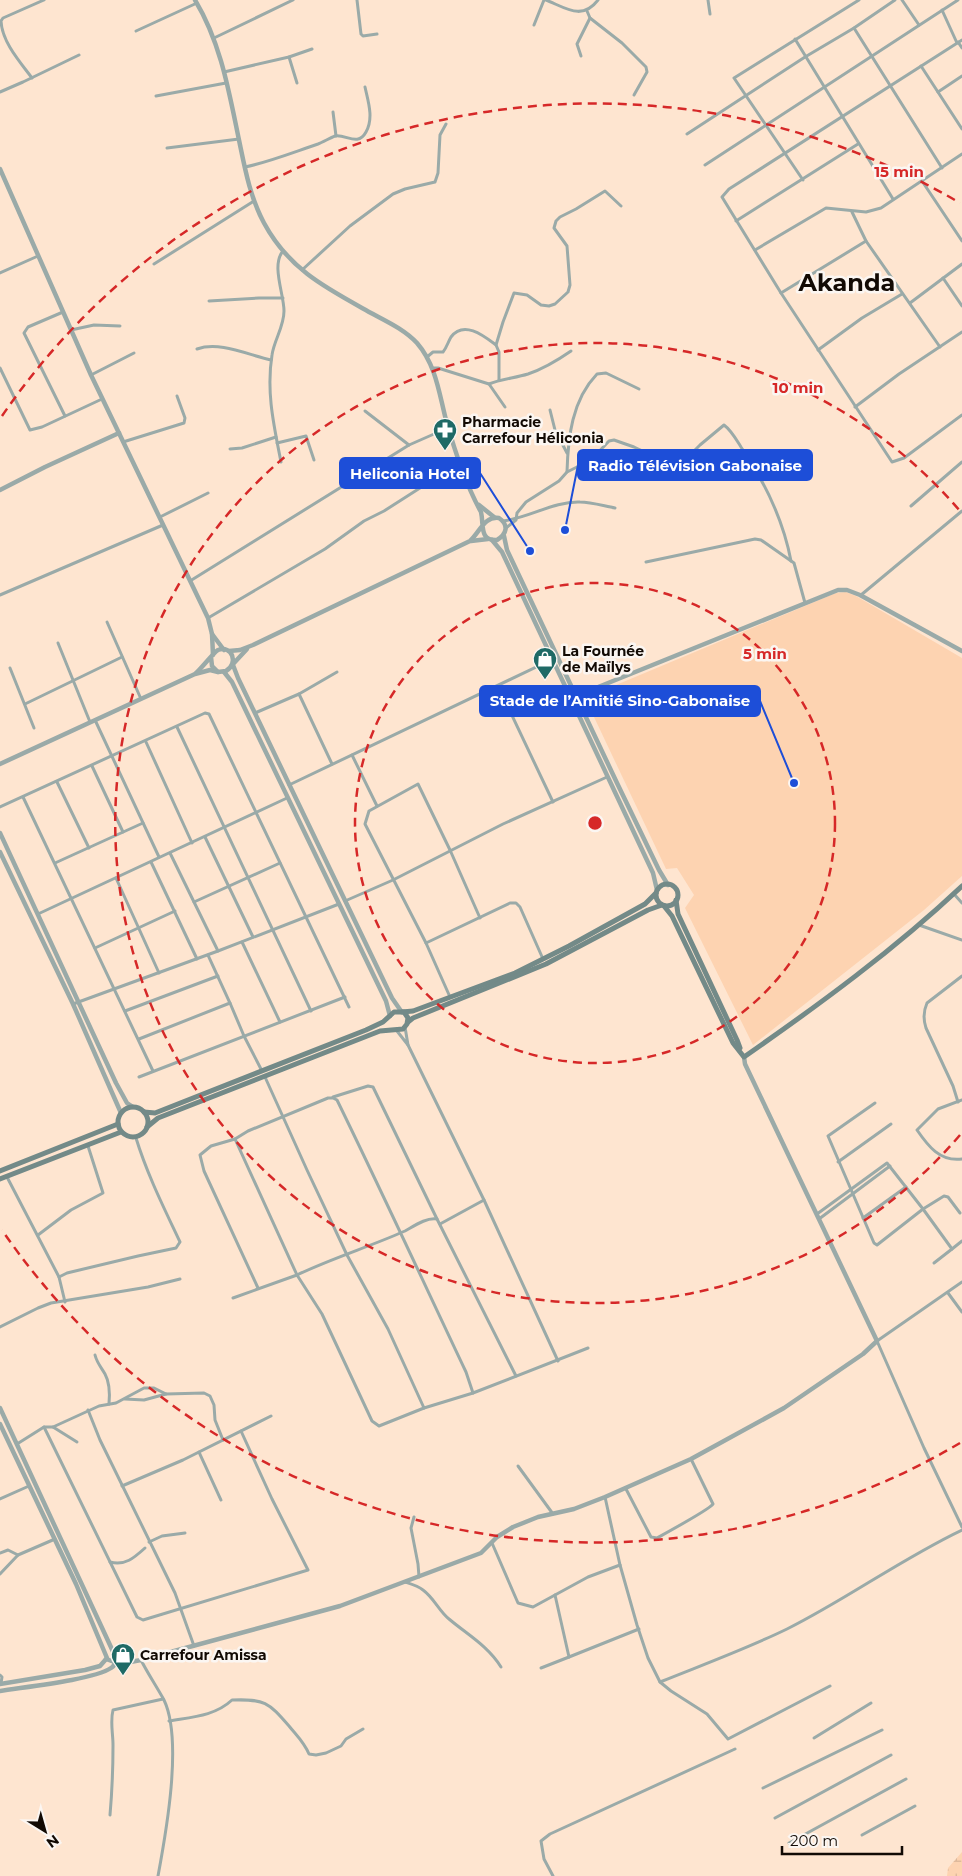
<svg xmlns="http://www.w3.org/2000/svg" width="962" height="1876" font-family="Montserrat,sans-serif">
	<defs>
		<pattern id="wetland-marsh" width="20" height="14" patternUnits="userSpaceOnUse" patternTransform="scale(1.25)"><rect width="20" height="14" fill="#fdd3b1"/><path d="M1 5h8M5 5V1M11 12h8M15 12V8" fill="none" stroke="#d8b497"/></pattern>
	</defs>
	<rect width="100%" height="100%" fill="#fee5d0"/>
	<path fill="url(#wetland-marsh)" d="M 962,1852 L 962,1876 L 947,1876 L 948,1868 Z"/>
	<path fill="#fdd3b1" d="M 846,592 L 856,596 L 962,658 L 962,876 L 924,910 L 753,1045 L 685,908 L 694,895 L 677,868 L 666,869 L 585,698 L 836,593 Z"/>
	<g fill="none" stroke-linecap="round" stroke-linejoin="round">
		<g stroke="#9aaaa8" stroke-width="3">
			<path d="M 357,0 L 361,34 L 363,36 L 377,34"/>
			<path d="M 546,0 C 566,8 582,21 598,0"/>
			<path d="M 708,0 L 710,14"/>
			<path d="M 902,0 L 919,25"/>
			<path d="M 942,10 L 957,43"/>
			<path d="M 587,11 L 590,18 L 622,43 L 646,67 L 647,72 L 634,95"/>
			<path d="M 534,25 L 544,0"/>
			<path d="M 854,28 L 942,168"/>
			<path d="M 136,31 L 197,3"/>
			<path d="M 214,38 L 293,0"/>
			<path d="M 795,39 L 893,199"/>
			<path d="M 962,40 L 729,189 L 722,197 L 781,293 L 892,462 L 904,458 L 962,415"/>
			<path d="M 958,42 L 962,48"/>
			<path d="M 581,56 L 577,44 L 590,18"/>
			<path d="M 289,57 L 297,83"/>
			<path d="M 921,66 L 962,129"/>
			<path d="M 224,72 L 289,57 L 312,49"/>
			<path d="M 32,78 C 20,62 2,42 1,21 L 3,18 L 44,0"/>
			<path d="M 0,92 L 23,82 L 79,55"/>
			<path d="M 938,92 L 962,76"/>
			<path d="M 156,96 L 226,83"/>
			<path d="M 333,112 L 336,136"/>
			<path d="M 687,134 L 805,57 L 854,28 L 895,0"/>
			<path d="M 167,148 L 239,139"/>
			<path d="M 705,165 L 958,0"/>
			<path d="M 245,167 C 269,162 294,152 318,144 C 323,142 330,138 335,136 C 346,134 358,147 366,132 C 374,118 368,101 365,87"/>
			<path d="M 803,180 L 734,78 L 859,0"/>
			<path d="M 922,181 L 962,241"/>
			<path d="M 852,212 L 866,241 L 940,347"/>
			<path d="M 736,221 L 858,144"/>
			<path d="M 755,250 L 826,208 L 866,212 L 881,208 L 962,154"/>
			<path d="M 154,264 L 254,201"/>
			<path d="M 302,270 L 350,226 L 393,194 L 405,189 L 435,182 L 438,173 L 440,135 L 446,124"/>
			<path d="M 0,273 L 38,256"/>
			<path d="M 943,278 L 962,306"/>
			<path d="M 781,293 L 866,241"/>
			<path d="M 209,301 L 259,298 L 283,298"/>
			<path d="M 910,303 L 962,264"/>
			<path d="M 63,312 L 28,327 L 24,333 L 65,416"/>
			<path d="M 71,330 L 94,325 L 120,326"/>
			<path d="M 197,349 C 220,341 248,355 271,360"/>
			<path d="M 818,350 L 862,318 L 902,294"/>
			<path d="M 427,357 L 433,352 L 443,352 C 447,347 448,342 451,337 C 464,320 484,336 496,345"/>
			<path d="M 0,368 L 30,430 L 42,427 L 102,399"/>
			<path d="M 432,368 L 438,368 L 489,384 L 505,407"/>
			<path d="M 91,375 L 134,353"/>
			<path d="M 499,380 L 499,352 L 496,345 L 503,322 L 514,293 L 527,295 L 541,305 L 549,306 L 555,304 L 568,292 L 570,285 L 567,246 L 554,228 L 556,221 L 560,217 L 576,209 L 605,191 L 621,206"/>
			<path d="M 489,384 C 501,379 515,378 528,374 C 543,369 558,360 571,351"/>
			<path d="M 855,407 L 899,374 L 962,332"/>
			<path d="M 550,410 L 555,430 L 567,453"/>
			<path d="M 365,411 L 409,445"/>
			<path d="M 123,442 L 184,423 L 185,418 L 177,396"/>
			<path d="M 277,443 L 306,436 L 314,460"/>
			<path d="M 230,449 L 242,448 L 276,437"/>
			<path d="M 281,462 C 274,426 266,392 272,355 C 274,340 284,327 284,311 C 284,294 271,265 283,251"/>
			<path d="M 567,472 C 568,437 572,400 597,374 L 606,373 L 639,389"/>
			<path d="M 911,506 L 962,462"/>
			<path d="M 160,517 L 208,493"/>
			<path d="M 503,521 C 529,518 554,501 580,502 C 591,502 604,506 615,508"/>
			<path d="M 506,528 L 516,520 L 517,513 L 526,502 L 559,481 L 567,472 L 591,460 L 609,441 L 614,440 L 634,447 L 649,454 L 672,473 L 700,445 L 724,425 C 731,430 736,439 741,447 C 765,482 783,519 791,561"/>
			<path d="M 646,562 L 755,539 L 761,540 L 794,563 L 805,603"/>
			<path d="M 190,581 L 409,445 L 434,434 L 449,430"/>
			<path d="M 0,595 L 163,525"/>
			<path d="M 861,595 L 962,511"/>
			<path d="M 208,618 L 325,549 L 364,521 L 384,511 L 445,472 L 460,468"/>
			<path d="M 107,622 L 141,699"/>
			<path d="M 58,643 L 90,722"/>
			<path d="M 10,668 L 34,728"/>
			<path d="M 498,686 L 553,802"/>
			<path d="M 299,694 L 337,672"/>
			<path d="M 25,704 L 122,657"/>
			<path d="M 255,713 L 299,694 L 332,764"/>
			<path d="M 95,720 L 159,857"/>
			<path d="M 177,727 L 311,1011"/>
			<path d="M 146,742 L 192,843"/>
			<path d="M 352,755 L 377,806"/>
			<path d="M 92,766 L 123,832"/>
			<path d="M 57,782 L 89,848"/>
			<path d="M 289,785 L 553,659"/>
			<path d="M 23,797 L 153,1071"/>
			<path d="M 0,807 L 205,713 L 209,714 L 349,1007"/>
			<path d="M 205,837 L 253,937"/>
			<path d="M 170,853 L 218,951"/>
			<path d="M 151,862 L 197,959"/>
			<path d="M 55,863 L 143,823"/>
			<path d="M 116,878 L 159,973"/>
			<path d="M 954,894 L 962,903"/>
			<path d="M 345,901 L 393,880 L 503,824 L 607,777"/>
			<path d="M 194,902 L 280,863"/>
			<path d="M 38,914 L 287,798"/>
			<path d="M 919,925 L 962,940"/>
			<path d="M 242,942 L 280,1022"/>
			<path d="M 426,943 L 510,903 L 516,903 L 520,907 L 543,959"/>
			<path d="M 95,948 L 175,911"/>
			<path d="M 450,997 L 426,943 L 365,824 L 369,811 L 418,784 L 450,850 L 480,918"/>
			<path d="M 230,1003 L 244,1036 L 262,1071"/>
			<path d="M 73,1004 L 218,951 L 339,904"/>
			<path d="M 125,1011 L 218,976"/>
			<path d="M 397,1031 L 408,1045 L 405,1027"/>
			<path d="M 139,1039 L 230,1003 L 208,955"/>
			<path d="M 408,1045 L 484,1200 L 558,1361"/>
			<path d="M 139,1077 L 345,997"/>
			<path d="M 265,1077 L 307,1170 L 347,1255 L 388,1329 L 424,1408 L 473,1393 L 588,1348"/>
			<path d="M 333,1097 L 368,1086 L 373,1087 L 437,1219"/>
			<path d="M 962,1100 L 938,1109 L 917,1130 C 928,1146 940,1162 962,1159"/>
			<path d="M 958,1102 L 953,1086 L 926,1028 C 923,1019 923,1012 927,1003 L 962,976"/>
			<path d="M 875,1103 L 828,1136 L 874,1243 L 877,1245 L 923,1209 L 944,1196 L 948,1197 L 960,1213"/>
			<path d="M 235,1139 L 211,1146 L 200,1155 L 204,1171 L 258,1288"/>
			<path d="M 838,1162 L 891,1124"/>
			<path d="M 7,1177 L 59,1277 L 65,1302"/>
			<path d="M 817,1214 L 887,1163 L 923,1209 L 952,1249 L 934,1263"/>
			<path d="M 863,1218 L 906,1187"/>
			<path d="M 819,1219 L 890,1166"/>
			<path d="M 440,1224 L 484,1200"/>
			<path d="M 38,1235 L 71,1210 L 103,1193 L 88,1146"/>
			<path d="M 952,1249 L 962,1241"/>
			<path d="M 59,1277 L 67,1273 L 138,1256 L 176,1248 L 180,1242 C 164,1208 147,1174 136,1138"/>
			<path d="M 962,1282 L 877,1341 L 924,1448 L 962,1527"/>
			<path d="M 948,1293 L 962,1312"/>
			<path d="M 233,1298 L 297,1275 L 322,1314 L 372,1421 L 379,1426 L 424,1408"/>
			<path d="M 0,1327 L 38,1308 L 51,1303 L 148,1287 L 180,1279"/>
			<path d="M 95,1355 C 97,1363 101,1367 105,1374 C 110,1383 110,1393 109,1404"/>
			<path d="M 473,1393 L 466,1372 C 423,1281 381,1190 337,1100 L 333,1098 L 328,1098 L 248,1131 L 235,1139 L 297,1275 C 332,1258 369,1247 405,1231 C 414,1226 427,1217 437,1219 L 516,1376"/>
			<path d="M 125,1399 L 144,1400 L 166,1394"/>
			<path d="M 88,1410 L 100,1440 L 175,1593 L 194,1646"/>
			<path d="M 44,1427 L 137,1617 L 143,1620 L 308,1570 L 272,1499 L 241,1431"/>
			<path d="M 53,1427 L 77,1442"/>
			<path d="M 17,1444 L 44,1427 L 53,1427 L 99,1406 L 116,1403 L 144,1388 L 154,1388 L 166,1394 L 204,1393 L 210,1396 L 214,1405 L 215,1420 L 223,1440"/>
			<path d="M 199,1452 L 221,1500"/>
			<path d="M 518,1466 L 553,1514"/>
			<path d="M 122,1486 L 183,1460 L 271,1416"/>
			<path d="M 626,1489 L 651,1537 L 657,1538 C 666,1533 710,1509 713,1504 L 691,1459"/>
			<path d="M 605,1497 L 620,1565 L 637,1625 L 648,1658 L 660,1682 L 671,1691 L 707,1714 L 728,1739 L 830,1686"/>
			<path d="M 0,1499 L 29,1486"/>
			<path d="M 414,1517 L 411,1528 L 418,1564 L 419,1577"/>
			<path d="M 149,1542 L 162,1536 L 185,1533"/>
			<path d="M 492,1543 L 518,1603 L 533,1607 L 588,1577 L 620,1565"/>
			<path d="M 0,1553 L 8,1550 L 18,1555"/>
			<path d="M 110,1562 C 125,1566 134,1558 145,1548"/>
			<path d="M 0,1574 L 18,1555 L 55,1539"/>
			<path d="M 405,1582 C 411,1584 418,1586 423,1590 C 434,1598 439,1611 449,1619 C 468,1635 488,1646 501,1667"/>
			<path d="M 569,1657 L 639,1629"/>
			<path d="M 141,1660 C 148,1674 157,1687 164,1700 C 183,1740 166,1833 158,1876"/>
			<path d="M 541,1668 L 569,1657 L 555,1595"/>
			<path d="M 0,1675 L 2,1677 L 1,1683"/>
			<path d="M 660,1682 C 702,1665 746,1649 787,1629 C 847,1599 901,1559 962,1530"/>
			<path d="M 169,1721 C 192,1717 215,1716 232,1700 C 265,1699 268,1702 289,1726 C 297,1736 304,1742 309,1754 L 316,1755 L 326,1753 L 341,1746 L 346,1739 L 363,1729"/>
			<path d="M 814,1738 L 871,1703"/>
			<path d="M 763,1788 L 882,1730"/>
			<path d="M 110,1815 C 112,1792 113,1769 113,1745 C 113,1733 110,1722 113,1710 L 163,1699"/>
			<path d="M 775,1818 L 891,1755"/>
			<path d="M 862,1835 L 915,1806"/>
			<path d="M 789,1843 L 906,1779"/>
			<path d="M 553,1876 L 544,1859 L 541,1841 L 550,1834 L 735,1749"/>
		</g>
		<g stroke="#9aaaa8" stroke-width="4.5">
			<path d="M 195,0 C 221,43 229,92 239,140 C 245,169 250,197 264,223 C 290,271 328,289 373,314 C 388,322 405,330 417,343 C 436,365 439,393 446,420 C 455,452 465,483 481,512 C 484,525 479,541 497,540 C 507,534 509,525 499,518 C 484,516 480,532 470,541 L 253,645 L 240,650 L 229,651"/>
			<path d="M 0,169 L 91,375 L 208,618 L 212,634 L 213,655"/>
			<path d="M 0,490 L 45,467 L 119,433"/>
			<path d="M 479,505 L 494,517"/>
			<path d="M 504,536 L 507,550 L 617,783 L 659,870 L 668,885"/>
			<path d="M 492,540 L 502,552 L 653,873 L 657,890"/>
			<path d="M 471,541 L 488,539"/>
			<path d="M 212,634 L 224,650"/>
			<path d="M 234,663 L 247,649"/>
			<path d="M 233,665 L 238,678 L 392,998 L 401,1011"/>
			<path d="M 224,672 L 232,682 L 386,1001 L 390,1016"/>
			<path d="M 196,673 C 201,669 214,652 218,650 C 232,645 239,663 226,671 L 218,672 L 212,666 L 211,657"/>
			<path d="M 571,698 L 838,590 L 847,590 L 860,595 L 962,651"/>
			<path d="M 0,764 L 195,674 L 210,670 L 218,672"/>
			<path d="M 0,833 L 116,1083 L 127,1103 L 133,1107"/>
			<path d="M 0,852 L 73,1004 L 121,1113"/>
			<path d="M 0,1408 L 116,1658 C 115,1663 115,1666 111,1668 C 93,1680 24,1687 0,1691"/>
			<path d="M 0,1424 L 76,1584 L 107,1658 L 100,1666 L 85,1670 L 0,1684"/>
			<path d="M 106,1659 L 120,1664 L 141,1660 L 340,1606 L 481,1553 L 497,1537 L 513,1527 L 538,1517 L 574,1509 L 605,1497 L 691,1459 L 784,1408 L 863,1354 L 877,1341 L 745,1064 L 744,1057"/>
		</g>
		<g stroke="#738a88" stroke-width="5">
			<circle cx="667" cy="895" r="11"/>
			<path d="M 676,900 L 678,914 L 737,1040 L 740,1048"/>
			<path d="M 664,906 L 672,916 L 733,1043 L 744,1057 C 820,1004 894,950 962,886"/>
			<path d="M 402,1012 L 413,1011 L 515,973 L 569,946 L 645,904 L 656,893"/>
			<path d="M 408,1022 L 413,1018 L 546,964 L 648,910 L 662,905"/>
			<circle cx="133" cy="1122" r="15"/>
			<path d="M 144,1112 L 155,1113 L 366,1030 L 383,1022 L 394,1012 L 404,1012 L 408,1018 L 407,1024 L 403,1029 L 380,1031 L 158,1118 L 147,1127"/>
			<path d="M 0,1171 L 118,1124"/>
			<path d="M 0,1179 L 121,1132"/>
		</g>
	</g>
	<g fill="none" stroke="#d62828" stroke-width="2.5" stroke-dasharray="9 6">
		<circle cx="595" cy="823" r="240"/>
		<path d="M960 1135A480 480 0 1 1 960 511"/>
		<path d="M960 1443A719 719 0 0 1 2 1230M2 416A719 719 0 0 1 960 203"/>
	</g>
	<defs>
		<g id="pharmacy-pin" transform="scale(1.25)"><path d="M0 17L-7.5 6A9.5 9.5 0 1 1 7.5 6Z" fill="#1f6a66" stroke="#fbf6f2"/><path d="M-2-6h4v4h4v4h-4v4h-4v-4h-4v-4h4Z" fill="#fff"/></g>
		<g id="shop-pin" transform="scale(1.25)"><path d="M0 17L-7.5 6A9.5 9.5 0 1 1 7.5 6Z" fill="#1f6a66" stroke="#fbf6f2"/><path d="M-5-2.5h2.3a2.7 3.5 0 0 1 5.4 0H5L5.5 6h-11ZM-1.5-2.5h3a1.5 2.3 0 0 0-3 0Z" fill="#fff"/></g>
	</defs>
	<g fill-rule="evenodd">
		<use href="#pharmacy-pin" x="445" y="430"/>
		<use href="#shop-pin" x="545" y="659"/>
		<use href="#shop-pin" x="123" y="1655"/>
	</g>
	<g text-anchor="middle" stroke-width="5" stroke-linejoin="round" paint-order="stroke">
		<g font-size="14" font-weight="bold" fill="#120a04" stroke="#fbf6f2" text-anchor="start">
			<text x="462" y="427">Pharmacie<tspan x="462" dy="16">Carrefour Héliconia</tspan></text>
			<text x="562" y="656">La Fournée<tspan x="562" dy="16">de Maïlys</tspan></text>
			<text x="140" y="1660">Carrefour Amissa</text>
		</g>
		<g font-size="24" font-weight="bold" fill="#120a04" stroke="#fbf6f2">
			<text x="847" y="291">Akanda</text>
		</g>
	</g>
	<circle cx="595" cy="823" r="8" fill="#d62828" stroke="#fbf6f2" stroke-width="2.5"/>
	<g font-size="15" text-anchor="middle" font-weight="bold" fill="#d62828" stroke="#fbf6f2" stroke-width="5" stroke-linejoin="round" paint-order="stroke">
		<text x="899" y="177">15 min</text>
		<text x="798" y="393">10 min</text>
		<text x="765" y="659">5 min</text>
	</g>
	<path fill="none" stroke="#1d4ed8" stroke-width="2" d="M565 530L578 465M530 551L480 473M794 783L760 701"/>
	<g fill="#1d4ed8" stroke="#fbf6f2" stroke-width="2">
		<circle cx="565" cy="530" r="5"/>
		<circle cx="530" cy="551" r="5"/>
		<circle cx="794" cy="783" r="5"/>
	</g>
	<g fill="#1d4ed8" stroke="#1d4ed8" stroke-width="2">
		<rect x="578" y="450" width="234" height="30" rx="5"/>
		<rect x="340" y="458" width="140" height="30" rx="5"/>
		<rect x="480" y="686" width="280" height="30" rx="5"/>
	</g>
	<g font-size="15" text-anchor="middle" font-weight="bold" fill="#fff">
		<text x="695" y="471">Radio Télévision Gabonaise</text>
		<text x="410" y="479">Heliconia Hotel</text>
		<text x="620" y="706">Stade de l’Amitié Sino-Gabonaise</text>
	</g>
	<g transform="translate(45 1831) rotate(143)" stroke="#fbf6f2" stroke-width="4" paint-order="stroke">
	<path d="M0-4L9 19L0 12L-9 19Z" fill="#120a04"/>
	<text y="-8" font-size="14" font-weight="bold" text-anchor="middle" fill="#120a04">N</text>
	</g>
	<path d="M782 1846v8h120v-8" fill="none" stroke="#120a04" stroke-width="2.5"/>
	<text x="790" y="1846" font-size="15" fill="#120a04" stroke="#fbf6f2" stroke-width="4" paint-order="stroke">200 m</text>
</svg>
